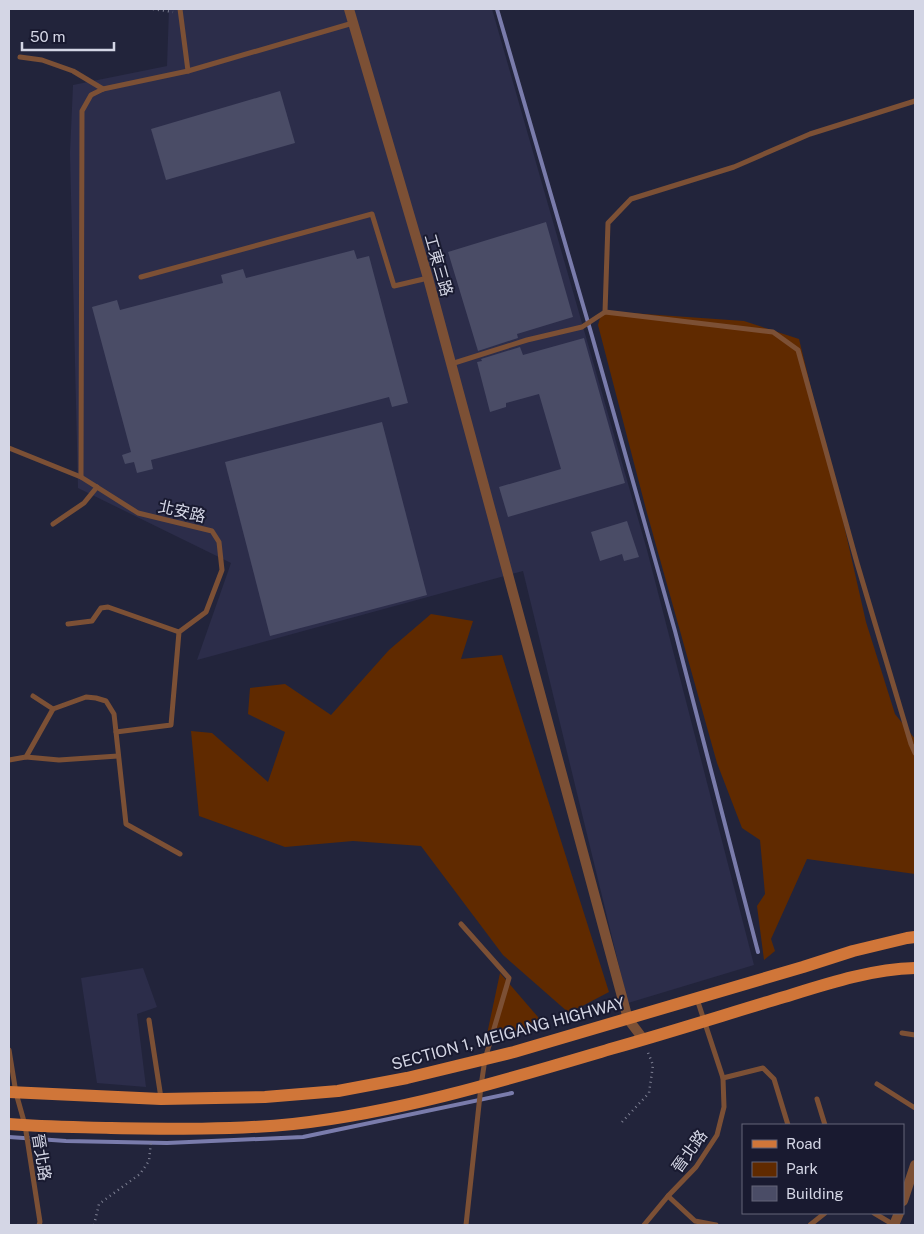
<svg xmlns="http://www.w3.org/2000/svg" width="924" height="1234" font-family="'Public Sans','Noto Sans TC',sans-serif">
	<rect width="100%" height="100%" fill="#22243b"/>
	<g fill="#2c2d4a">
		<path d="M 169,9 L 492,9 L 647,550 L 754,965 L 628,1003 L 523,571 L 197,660 L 231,563 L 78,488 L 70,153 L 73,85 L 167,66 Z"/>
		<path d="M 143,968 L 157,1007 L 137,1014 L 146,1087 L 97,1083 L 81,978 Z"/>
	</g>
	<g fill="#602a00">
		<path d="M 602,311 L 744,321 L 799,339 L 839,503 L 866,622 L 895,714 L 915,739 L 915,874 L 807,859 L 771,939 L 775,951 L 764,960 L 757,906 L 765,894 L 760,840 L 742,828 L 717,763 L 647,513 L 598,325 Z"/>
		<path d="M 431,614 L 473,621 L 461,659 L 502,655 L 609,992 L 569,1013 L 503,955 L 421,846 L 353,841 L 285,847 L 199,816 L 191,731 L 212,733 L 268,782 L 285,732 L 248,714 L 250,688 L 285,684 L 331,715 L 389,650 Z"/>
		<path d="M 500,973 L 544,1024 L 486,1039 Z"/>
	</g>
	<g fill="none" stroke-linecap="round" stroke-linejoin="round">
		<g stroke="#7a7cac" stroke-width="4">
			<path d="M 497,9 L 592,336 L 675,631 L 758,952"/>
			<path d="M 9,1137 L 66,1141 L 167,1143 L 303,1137 L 512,1093"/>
		</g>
	</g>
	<g fill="#4a4c66">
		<path d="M 280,91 L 295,143 L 166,180 L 151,129 Z"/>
		<path d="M 546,222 L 573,317 L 517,334 L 518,338 L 478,351 L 448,252 Z"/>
		<path d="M 354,250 L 357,259 L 369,256 L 408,403 L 392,407 L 389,397 L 151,460 L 153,469 L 137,473 L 134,462 L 125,464 L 122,455 L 131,452 L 92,307 L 117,300 L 120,310 L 223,283 L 221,275 L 243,269 L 246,278 Z"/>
		<path d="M 584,338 L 625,483 L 508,517 L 499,487 L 561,469 L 539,394 L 506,403 L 506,407 L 490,412 L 477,362 L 482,361 L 481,359 L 520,347 L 523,355 Z"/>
		<path d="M 382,422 L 427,595 L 270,636 L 225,462 Z"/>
		<path d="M 627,521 L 639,557 L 624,561 L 622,554 L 600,561 L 591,532 Z"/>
	</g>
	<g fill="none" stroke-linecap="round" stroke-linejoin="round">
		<g stroke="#7f8194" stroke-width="2.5" stroke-dasharray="1 4" stroke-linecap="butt">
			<path d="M 153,9 L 173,12"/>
			<path d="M 622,1122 L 649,1093 L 653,1065 L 647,1050"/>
			<path d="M 94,1225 L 99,1204 L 140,1174 L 149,1161 L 151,1141"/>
		</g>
		<g stroke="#7c5035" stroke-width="5">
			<path d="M 180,9 L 188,71"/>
			<path d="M 20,57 L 42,60 L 73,71 L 103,89"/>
			<path d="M 141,277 L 372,214 L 394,286 L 428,278"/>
			<path d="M 605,312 L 608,223 L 631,199 L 734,167 L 810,134 L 915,101"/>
			<path d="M 451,364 L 527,340 L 582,327 L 605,312 L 773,332 L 798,350 L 857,563 L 911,744 L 915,753"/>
			<path d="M 9,448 L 81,477 L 138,513 L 212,531 L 219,542 L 222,570 L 206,612 L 179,632 L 171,725 L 116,732 L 114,714 L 106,701 L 96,698 L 86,697 L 53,709 L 26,757 L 9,760"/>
			<path d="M 81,477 L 82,111 L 91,95 L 103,89 L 188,71 L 353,23"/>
			<path d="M 53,524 L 84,503 L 97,487"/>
			<path d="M 68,624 L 92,621 L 101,608 L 108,607 L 179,632"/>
			<path d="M 33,696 L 53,709"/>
			<path d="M 116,732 L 126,824 L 180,854"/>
			<path d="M 26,757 L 59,760 L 118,756"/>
			<path d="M 461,924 L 509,978 L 485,1059 L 481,1086 L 466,1225"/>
			<path d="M 149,1020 L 161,1098"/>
			<path d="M 902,1033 L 915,1035"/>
			<path d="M 9,1050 L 16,1093 L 25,1125 L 40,1222 L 39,1225"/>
			<path d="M 723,1078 L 763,1068 L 774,1079 L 788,1125"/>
			<path d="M 877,1084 L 915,1108"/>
			<path d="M 817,1099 L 825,1125"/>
			<path d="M 668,1196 L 695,1221 L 716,1225"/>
			<path d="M 874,1213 L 894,1225"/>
			<path d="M 644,1225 L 668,1196 L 696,1167 L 717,1135 L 724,1107 L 723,1078 L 697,999"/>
			<path d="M 810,1225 L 825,1213"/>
		</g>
		<g stroke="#7c5035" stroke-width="10">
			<path d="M 349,9 L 428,278 L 628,1019 L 644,1040"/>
			<path d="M 903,1201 L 915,1165"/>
			<path d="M 894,1225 L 899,1213"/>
		</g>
		<g stroke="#d07639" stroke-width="12">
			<path d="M 9,1092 L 161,1099 L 265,1097 L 338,1091 L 407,1078 L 514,1052 L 803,967 L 853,951 L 907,938 L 915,937"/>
			<path d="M 9,1124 C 43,1127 77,1127 111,1128 C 171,1129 233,1130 293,1124 C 402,1112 509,1079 614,1048 C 671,1032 727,1014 784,997 C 826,984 871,969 915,968"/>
		</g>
	</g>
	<g text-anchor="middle" stroke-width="4" stroke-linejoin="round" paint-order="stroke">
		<g font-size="16" fill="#d4d6e5" stroke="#191a30">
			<text transform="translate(439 265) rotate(74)" y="6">工東三路</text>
			<text transform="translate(182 511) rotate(13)" y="6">北安路</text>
			<text transform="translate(508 1033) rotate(-15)" y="6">SECTION 1, MEIGANG HIGHWAY</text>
			<text transform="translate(689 1151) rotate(-54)" y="6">晉北路</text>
			<text transform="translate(42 1157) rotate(81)" y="6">晉北路</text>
		</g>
	</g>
	<rect width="924" height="1234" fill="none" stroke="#d4d6e5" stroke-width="20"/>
	<rect x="742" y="1124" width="162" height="90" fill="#191a30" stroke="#646578"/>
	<rect x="752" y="1140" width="25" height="8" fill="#d07639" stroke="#646578"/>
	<text x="786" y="1149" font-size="15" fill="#d4d6e5">Road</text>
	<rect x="752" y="1162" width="25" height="15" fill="#602a00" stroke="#646578"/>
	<text x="786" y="1174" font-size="15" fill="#d4d6e5">Park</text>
	<rect x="752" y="1186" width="25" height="15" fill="#4a4c66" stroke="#646578"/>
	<text x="786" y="1199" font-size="15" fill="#d4d6e5">Building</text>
	<path d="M22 42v8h92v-8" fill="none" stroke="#d4d6e5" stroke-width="2.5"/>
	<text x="30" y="42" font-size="15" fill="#d4d6e5" stroke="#191a30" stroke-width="4" paint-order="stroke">50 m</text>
</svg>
